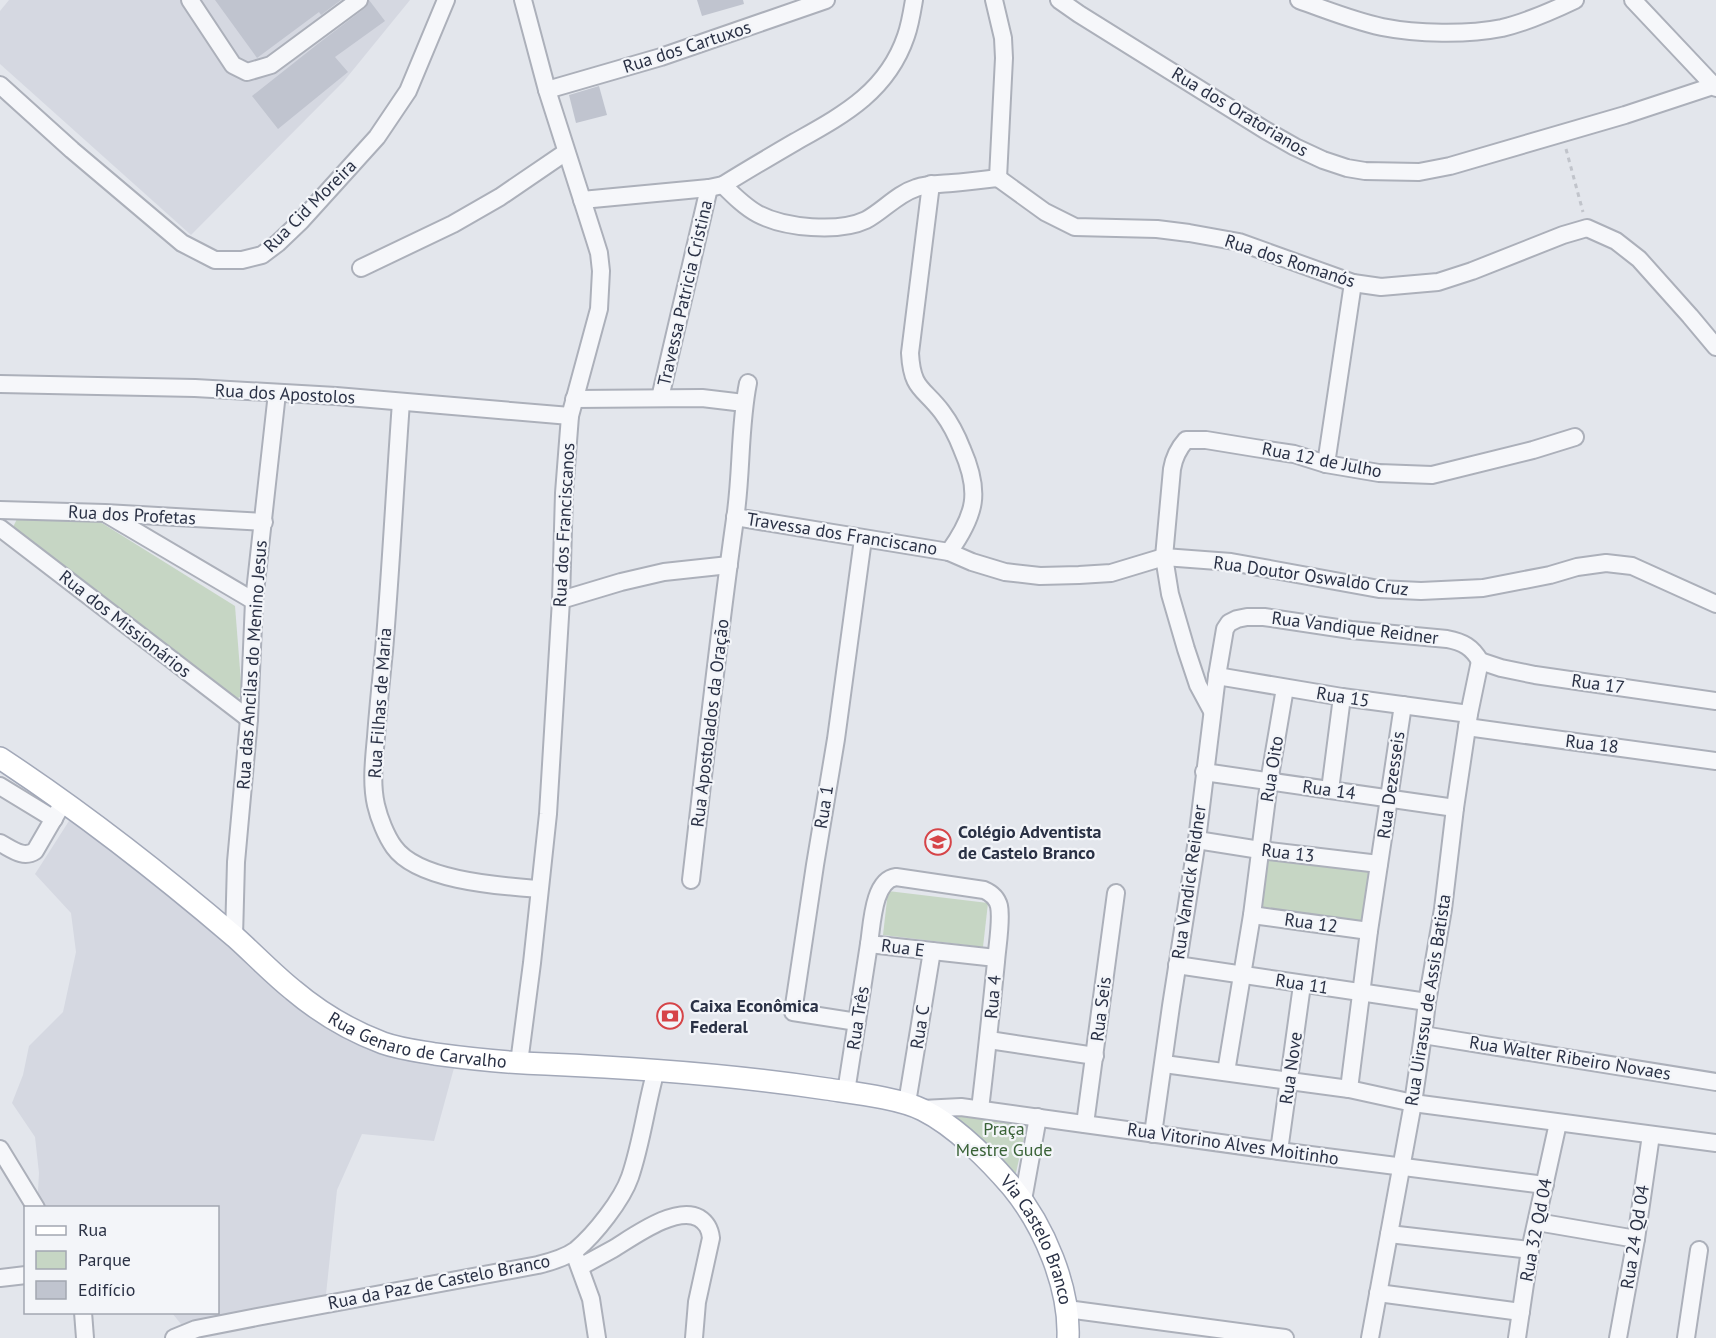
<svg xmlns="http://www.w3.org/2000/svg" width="1716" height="1338" font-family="'PT Sans',sans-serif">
	<rect width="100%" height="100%" fill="#e3e6ec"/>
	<g fill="#d5d8e1">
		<path d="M 9,0 L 410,0 L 344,81 L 191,235 L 0,64 L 0,11 Z"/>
		<path d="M 76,810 L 324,1013 L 457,1057 L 434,1141 L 362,1134 L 337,1190 L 325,1304 L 181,1324 L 172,1313 L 218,1312 L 218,1208 L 37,1207 L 39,1173 L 35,1137 L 12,1103 L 23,1075 L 29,1046 L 63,1012 L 76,952 L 71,913 L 35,874 Z"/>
	</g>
	<g fill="#c6d6c4">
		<path d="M 17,519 L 97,520 L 235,606 L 242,695 L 237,699 L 12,529 Z"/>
		<path d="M 1264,857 L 1369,870 L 1363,923 L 1258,910 Z"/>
		<path d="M 888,891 L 988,903 L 983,947 L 883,935 Z"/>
		<path d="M 956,1116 L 1027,1124 L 1015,1177 Z"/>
	</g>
	<g fill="#c0c4cf">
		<path d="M 215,0 L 341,0 L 321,15 L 319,12 L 257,58 Z"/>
		<path d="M 369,0 L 385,21 L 335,57 L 348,72 L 278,129 L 252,96 L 319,43 L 365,8 Z"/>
		<path d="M 697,0 L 743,0 L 744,4 L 702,16 Z"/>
		<path d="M 599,86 L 607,115 L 576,123 L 569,95 Z"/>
	</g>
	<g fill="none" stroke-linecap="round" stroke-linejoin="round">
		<g stroke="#acb0ba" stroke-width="20">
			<g id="minor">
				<path d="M 190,0 L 233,65 L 247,72 L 271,65 L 359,0"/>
				<path d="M 994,0 L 1003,38 L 1004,58 L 998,178"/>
				<path d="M 1059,0 L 1079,14 L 1265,130 L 1295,147 L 1323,160 L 1347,168 L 1365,171 L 1419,172 L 1450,166 L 1625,115 L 1713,86"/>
				<path d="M 1299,0 C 1326,10 1354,21 1382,27 C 1417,34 1467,35 1502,28 C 1527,22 1552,11 1575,0"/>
				<path d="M 1633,0 L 1716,88"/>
				<path d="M 0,85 L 72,150 L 182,243 L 215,260 L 242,260 L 262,255 L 278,243 L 301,221 L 377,137 L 408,91 L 446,0"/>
				<path d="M 547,90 L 661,57 L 826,0"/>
				<path d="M 998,178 L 1045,212 L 1075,227 L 1157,229 L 1189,233 L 1239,242 L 1353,283 L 1381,287 L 1438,282 L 1472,271 L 1563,235 L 1587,228 L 1616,241 L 1639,259 L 1690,316 L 1716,347"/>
				<path d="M 931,184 L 910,353 C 912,390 923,387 942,412 C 951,424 957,436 962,449 C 981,492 976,514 949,552"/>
				<path d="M 723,185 C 734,196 745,207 758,214 C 785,228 838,233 866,220 C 883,211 897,194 916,188 C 927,184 940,184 952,183 C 967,182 982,180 998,178"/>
				<path d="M 582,200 L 709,188 L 723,185 C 747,170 771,156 795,142 C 843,115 887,92 906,36 C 910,25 912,12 914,0"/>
				<path d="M 361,268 L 453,224 L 500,197 L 566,152"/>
				<path d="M 0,384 L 195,388 L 336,396 L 570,416"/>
				<path d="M 660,398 L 709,188"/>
				<path d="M 574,399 L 702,398 L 744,403"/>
				<path d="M 401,402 C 395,485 391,568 384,651 C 381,680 378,709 376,737 C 374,759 371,783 376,805 C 379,818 386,836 394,847 C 418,881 501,886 539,889"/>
				<path d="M 1326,464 L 1353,283"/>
				<path d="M 0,510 L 105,513 L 264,522"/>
				<path d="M 108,515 L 254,601"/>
				<path d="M 735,517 L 949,552 L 972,562 L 1005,572 L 1040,576 L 1079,575 L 1111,573 L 1164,557 L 1231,562 L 1379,589 L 1421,591 L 1483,588 L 1550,575 L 1577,567 L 1606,563 L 1632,566 L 1716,604"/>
				<path d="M 0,528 L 249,719"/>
				<path d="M 561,600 L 621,582 L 664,572 L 729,565"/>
				<path d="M 1480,661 L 1501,668 L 1535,675 L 1716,701"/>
				<path d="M 1217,676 L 1342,697 L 1469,714"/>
				<path d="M 1212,711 L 1198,685 L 1186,649 L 1170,594 L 1164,557 L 1172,469 C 1174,457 1178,449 1186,440 L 1206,440 L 1255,448 L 1294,454 L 1326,464 L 1379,473 L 1432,475 L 1533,450 L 1575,437"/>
				<path d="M 1467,727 L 1716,761"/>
				<path d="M 1204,772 L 1455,808"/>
				<path d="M 0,786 L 54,819"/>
				<path d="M 1330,790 L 1342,697"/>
				<path d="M 1197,840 L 1260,850 L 1379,864"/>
				<path d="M 0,843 C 12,849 23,859 35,851 L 64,801"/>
				<path d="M 691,880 C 705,760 718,639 735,519 C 742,474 739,428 748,383"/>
				<path d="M 1252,915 L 1369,931"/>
				<path d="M 234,937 L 236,862 L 249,719 L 254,601 L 277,393"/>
				<path d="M 1177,965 L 1427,1002"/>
				<path d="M 857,1022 L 793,1012 L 815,865 L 836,739 L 863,539"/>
				<path d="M 1423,1035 L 1716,1082"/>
				<path d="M 989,1040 L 1095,1056"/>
				<path d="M 519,1063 L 532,963 L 548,814 L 561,600 L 564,493 L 570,416 L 599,309 L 601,271 L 599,253 L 594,237 L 547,90 L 523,0"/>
				<path d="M 1164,1064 L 1349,1089 L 1413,1103 L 1716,1143"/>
				<path d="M 1226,1072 L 1252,915 L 1269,782 L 1285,688"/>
				<path d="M 1349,1089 L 1369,931 L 1403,705"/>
				<path d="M 846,1092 L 869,944"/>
				<path d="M 907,1103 L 932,951"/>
				<path d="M 922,1109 L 961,1107 L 1279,1151 L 1545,1185"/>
				<path d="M 980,1109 C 986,1060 991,1011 996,962 C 997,947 1002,920 999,906 C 997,898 991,893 984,890 L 896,877 C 873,880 872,925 869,944 L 996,958"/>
				<path d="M 1085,1124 L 1116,893"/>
				<path d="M 1153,1134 L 1171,1006 L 1197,840 L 1217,676 L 1225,629 L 1229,623 L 1237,619 L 1247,617 L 1264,617 L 1351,630 L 1447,639 C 1463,642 1472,647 1480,661"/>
				<path d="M 0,1149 L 36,1208"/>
				<path d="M 1279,1151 L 1302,985"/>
				<path d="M 1023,1200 L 1038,1117"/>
				<path d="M 1537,1222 L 1636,1239"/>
				<path d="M 1389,1234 L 1530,1250"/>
				<path d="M 576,1258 L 591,1299 L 597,1338"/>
				<path d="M 580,1267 C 591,1261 602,1255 613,1249 C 633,1237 676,1205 699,1218 C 707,1223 710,1229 711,1238 L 697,1302 L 694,1338"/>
				<path d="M 0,1278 L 26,1275"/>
				<path d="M 1378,1293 L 1521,1312"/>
				<path d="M 1067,1309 L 1285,1338"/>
				<path d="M 83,1312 L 85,1338"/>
				<path d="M 174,1338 L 196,1329 L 257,1317 L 538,1265 C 550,1262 565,1258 576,1250 C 595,1234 622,1200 630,1177 C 642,1142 646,1105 656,1070"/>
				<path d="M 1370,1338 L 1413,1103 L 1423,1035 L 1427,1002 L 1443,909 L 1455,808 L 1469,714 L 1480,661"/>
				<path d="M 1517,1338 L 1530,1250 L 1558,1123"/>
				<path d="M 1618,1338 L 1636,1239 L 1651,1135"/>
				<path d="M 1686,1338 L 1699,1250"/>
			</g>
		</g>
		<g stroke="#a2a8b8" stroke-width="24">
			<g id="major">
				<path id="s1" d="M 0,758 C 82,812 160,873 235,937 C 254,954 273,974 293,990 C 319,1012 351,1031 383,1043 C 400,1049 418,1051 435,1054 C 472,1059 509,1063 546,1064 C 640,1068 734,1075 827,1089 C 854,1093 900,1098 923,1110 C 955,1126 989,1160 1012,1187 C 1044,1226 1070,1287 1068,1338"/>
			</g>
		</g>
		<path stroke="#c1c4cb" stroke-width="3" stroke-dasharray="4.5 4.5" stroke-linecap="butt" d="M 1566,149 L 1583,212"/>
		<use href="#minor" stroke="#f6f7fa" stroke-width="16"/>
		<use href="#major" stroke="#fff" stroke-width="21"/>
	</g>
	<defs>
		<g id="school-ring" transform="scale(1.35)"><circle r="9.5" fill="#f3f5f9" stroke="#d64448" stroke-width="1.5"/><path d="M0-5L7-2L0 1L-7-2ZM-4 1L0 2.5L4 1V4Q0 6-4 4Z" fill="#d64448"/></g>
		<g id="bank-ring" transform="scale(1.35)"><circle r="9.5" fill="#f3f5f9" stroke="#d64448" stroke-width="1.5"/><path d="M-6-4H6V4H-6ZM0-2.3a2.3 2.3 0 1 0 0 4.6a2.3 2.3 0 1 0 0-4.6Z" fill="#d64448"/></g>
	</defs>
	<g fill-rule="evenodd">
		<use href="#school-ring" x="938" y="842"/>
		<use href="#bank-ring" x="670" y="1016"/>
	</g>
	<g text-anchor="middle" stroke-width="4.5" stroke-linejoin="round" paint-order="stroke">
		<g font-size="18" fill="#2a3145" stroke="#f3f5f9">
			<text transform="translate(687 47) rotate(-18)" y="6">Rua dos Cartuxos</text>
			<text transform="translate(1240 112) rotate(31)" y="6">Rua dos Oratorianos</text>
			<text transform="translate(310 206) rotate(-45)" y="6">Rua Cid Moreira</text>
			<text transform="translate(1290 261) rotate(18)" y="6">Rua dos Romanós</text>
			<text transform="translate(685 293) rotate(-77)" y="6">Travessa Patricia Cristina</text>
			<text transform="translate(285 394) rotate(3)" y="6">Rua dos Apostolos</text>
			<text transform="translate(1322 460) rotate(11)" y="6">Rua 12 de Julho</text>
			<text transform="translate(132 515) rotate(3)" y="6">Rua dos Profetas</text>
			<text transform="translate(564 525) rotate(-87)" y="6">Rua dos Franciscanos</text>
			<text transform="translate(842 534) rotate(9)" y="6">Travessa dos Franciscano</text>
			<text transform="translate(1311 576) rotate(8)" y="6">Rua Doutor Oswaldo Cruz</text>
			<text transform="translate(125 624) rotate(38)" y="6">Rua dos Missionários</text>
			<text transform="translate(1355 628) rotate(7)" y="6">Rua Vandique Reidner</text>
			<text transform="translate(252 665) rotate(-86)" y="6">Rua das Ancilas do Menino Jesus</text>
			<text transform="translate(1598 684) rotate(8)" y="6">Rua 17</text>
			<text transform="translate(1343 697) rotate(9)" y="6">Rua 15</text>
			<text transform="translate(380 703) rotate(-86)" y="6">Rua Filhas de Maria</text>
			<text transform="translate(710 723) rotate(-83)" y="6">Rua Apostolados da Oração</text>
			<text transform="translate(1592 744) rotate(7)" y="6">Rua 18</text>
			<text transform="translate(1272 769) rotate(-81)" y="6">Rua Oito</text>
			<text transform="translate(1391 785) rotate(-82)" y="6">Rua Dezesseis</text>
			<text transform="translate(1329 790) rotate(8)" y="6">Rua 14</text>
			<text transform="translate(824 807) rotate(-81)" y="6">Rua 1</text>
			<text transform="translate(1288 853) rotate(7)" y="6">Rua 13</text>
			<text transform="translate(1189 882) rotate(-82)" y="6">Rua Vandick Reidner</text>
			<text transform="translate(1311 923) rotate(8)" y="6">Rua 12</text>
			<text transform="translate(903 948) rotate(7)" y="6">Rua E</text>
			<text transform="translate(1302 984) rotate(9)" y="6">Rua 11</text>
			<text transform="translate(993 997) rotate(-85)" y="6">Rua 4</text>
			<text transform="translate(1428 1000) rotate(-81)" y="6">Rua Uirassu de Assis Batista</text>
			<text transform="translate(1101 1009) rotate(-83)" y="6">Rua Seis</text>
			<text transform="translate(858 1018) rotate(-81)" y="6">Rua Três</text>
			<text transform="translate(920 1027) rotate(-81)" y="6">Rua C</text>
			<text dy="6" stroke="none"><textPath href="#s1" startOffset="512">Rua Genaro de Carvalho</textPath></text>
			<text transform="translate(1570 1058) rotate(9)" y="6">Rua Walter Ribeiro Novaes</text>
			<text transform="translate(1291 1068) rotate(-82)" y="6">Rua Nove</text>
			<text transform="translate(1233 1144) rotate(8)" y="6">Rua Vitorino Alves Moitinho</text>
			<text transform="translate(1536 1230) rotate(-79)" y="6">Rua 32 Qd 04</text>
			<text transform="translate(1635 1237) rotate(-81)" y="6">Rua 24 Qd 04</text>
			<text dy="6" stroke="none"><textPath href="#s1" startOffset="1202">Via Castelo Branco</textPath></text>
			<text transform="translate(439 1282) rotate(-11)" y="6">Rua da Paz de Castelo Branco</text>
		</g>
		<g font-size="18" font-weight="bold" fill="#2a3145" stroke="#f3f5f9" text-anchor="start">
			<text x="958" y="838">Colégio Adventista<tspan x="958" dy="21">de Castelo Branco</tspan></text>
			<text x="690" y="1012">Caixa Econômica<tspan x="690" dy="21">Federal</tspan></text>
		</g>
		<g font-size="18" fill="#396236" stroke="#f3f5f9">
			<text x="1004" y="1135">Praça<tspan x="1004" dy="21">Mestre Gude</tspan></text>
		</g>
	</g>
	<rect x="24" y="1206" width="195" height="108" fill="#f3f5f9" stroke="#a3a7b1" stroke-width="1.5"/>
	<rect x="36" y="1226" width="30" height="9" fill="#ffffff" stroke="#a3a7b1" stroke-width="1.5"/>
	<text x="78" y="1236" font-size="18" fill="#2a3145">Rua</text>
	<rect x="36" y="1251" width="30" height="18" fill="#c6d6c4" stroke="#a3a7b1" stroke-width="1.5"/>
	<text x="78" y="1266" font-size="18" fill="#2a3145">Parque</text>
	<rect x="36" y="1281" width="30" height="18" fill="#c0c4cf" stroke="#a3a7b1" stroke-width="1.5"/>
	<text x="78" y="1296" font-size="18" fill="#2a3145">Edifício</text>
</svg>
